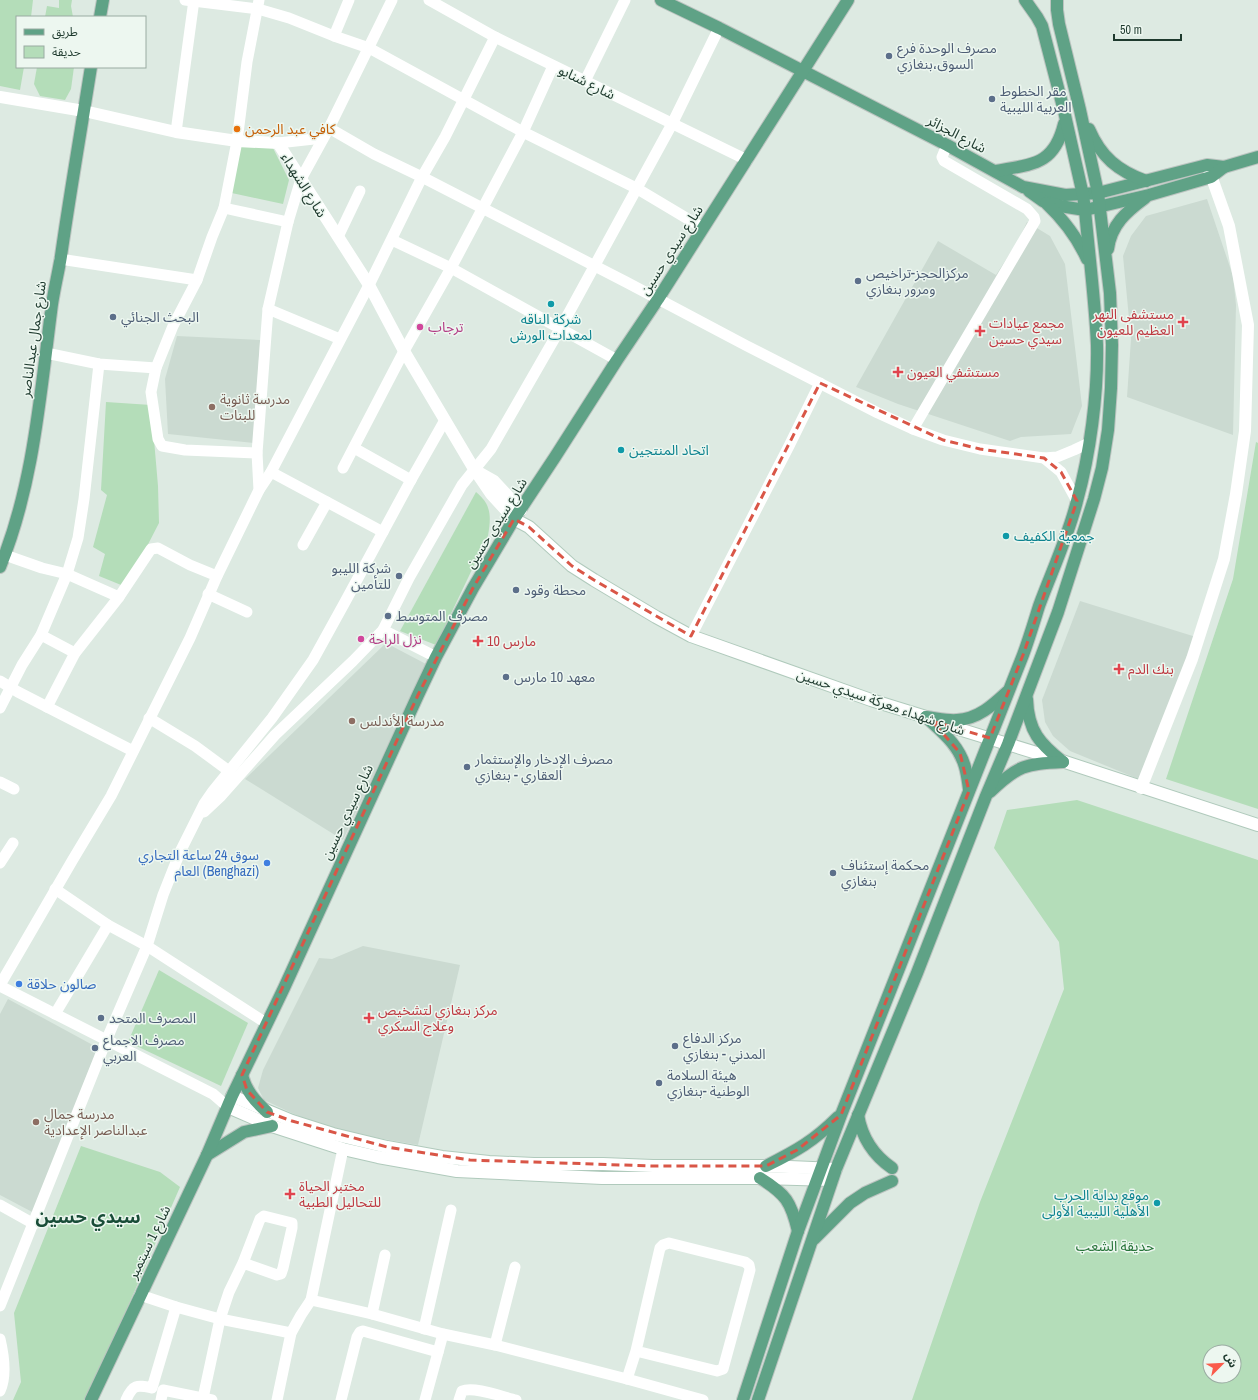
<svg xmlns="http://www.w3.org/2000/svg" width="1258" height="1400" font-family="'Archivo Narrow','Noto Sans Arabic',sans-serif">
	<rect width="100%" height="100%" fill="#ddeae2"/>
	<g fill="#cbdad1">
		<path d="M 1207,199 L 1233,276 L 1236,305 L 1233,435 L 1127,397 L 1131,339 L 1123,256 L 1131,236 L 1146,216 Z"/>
		<path d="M 1027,222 L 1050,236 L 1065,264 L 1082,406 L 1071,434 L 1021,437 L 1010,441 L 898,404 L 856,387 L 938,241 L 996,275 L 1018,241 Z"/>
		<path d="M 177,336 L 260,340 L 254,443 L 168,434 L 165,379 Z"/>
		<path d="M 1080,601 L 1196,637 L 1141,780 L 1070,751 L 1053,736 L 1045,722 L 1042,700 Z"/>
		<path d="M 386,643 L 426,664 L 343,840 L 245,779 Z"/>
		<path d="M 363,946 L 460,965 L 418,1145 L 326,1129 L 264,1100 L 258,1088 L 263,1070 L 319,958 L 332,959 Z"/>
		<path d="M 8,999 L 102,1050 L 36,1214 L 0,1195 L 0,1014 Z"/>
	</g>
	<g fill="#b4ddb9" fill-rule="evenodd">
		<path d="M 0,0 L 33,0 L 31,17 L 17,17 L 17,67 L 24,67 L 20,90 L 0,86 Z"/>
		<path d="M 59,0 L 72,0 L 71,6 L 73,17 L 45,17 L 47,6 L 59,8 Z"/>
		<path d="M 37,67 L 74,67 L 71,89 L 65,100 L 40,96 L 34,84 Z"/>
		<path d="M 240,139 L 272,146 L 289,180 L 283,204 L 227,192 Z"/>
		<path d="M 106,402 L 151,405 L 158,486 L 159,523 L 126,587 L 99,576 L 105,554 L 93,547 L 107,495 L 101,490 Z"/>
		<path d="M 1256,442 L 1258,443 L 1258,809 L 1166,779 L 1233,579 Z"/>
		<path d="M 476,492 C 492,505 491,517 488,536 L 436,645 L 400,631 Z"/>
		<path d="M 1077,800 L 1258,860 L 1258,1400 L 912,1400 L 980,1202 L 1064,989 L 1059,942 L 994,848 L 1007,810 ZM 1210,1352 L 1234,1352 L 1234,1376 L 1210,1376 Z"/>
		<path d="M 159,970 L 248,1023 L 221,1086 L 128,1042 Z"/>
		<path d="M 81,1146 L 160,1172 L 180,1187 L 87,1400 L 13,1400 L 21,1382 L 14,1313 Z"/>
	</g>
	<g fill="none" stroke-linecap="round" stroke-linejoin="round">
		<g stroke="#b0cabc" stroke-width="14">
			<g id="secondary">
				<path d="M 514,519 L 529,527 L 572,566 L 594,580 L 656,617 L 691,636 L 871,700 L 926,717 L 936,722 L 1056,759 L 1258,825"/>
				<path d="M 232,1096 L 292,1121 L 333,1134 L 387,1147 L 442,1157 L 489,1162 L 534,1164 L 603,1164 L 653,1166 L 766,1166 L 836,1169"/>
				<path d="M 228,1107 L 272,1126 L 343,1149 L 378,1157 L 457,1171 L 602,1178 L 760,1178 L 832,1180"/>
			</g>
		</g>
		<g stroke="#bcc4c0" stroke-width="14">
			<g id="primary">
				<path d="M 661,0 L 719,28 L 947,145 L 1023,187 L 1065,195 L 1098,193 L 1207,165 L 1224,167 L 1258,157"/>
				<path d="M 100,17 L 103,0"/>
				<path d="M 1089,129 C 1101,157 1118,171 1146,181"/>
				<path d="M 996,171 C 1033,164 1054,165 1064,124"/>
				<path d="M 1029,191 L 1043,201 L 1060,206 L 1085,210 L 1149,195 L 1211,177 L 1224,167"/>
				<path d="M 1046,203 C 1064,220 1077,237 1087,259"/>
				<path d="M 1108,249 C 1111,225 1126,212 1145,198"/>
				<path d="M 0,567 C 33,487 40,397 51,312 C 53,293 58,275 61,256 C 70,193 81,130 91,67"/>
				<path d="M 1027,699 C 1028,731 1040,744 1063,762"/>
				<path d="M 926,717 C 936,718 947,721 957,720 C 978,719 993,705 1007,692"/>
				<path d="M 926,717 C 942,732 959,745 965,767 C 967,774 968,782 969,789"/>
				<path d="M 990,792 C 1018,765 1025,764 1063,762"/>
				<path d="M 242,1075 C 246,1091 255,1101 267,1112"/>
				<path d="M 858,1115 C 862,1138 873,1155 892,1168"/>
				<path d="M 207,1155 L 244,1132 L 272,1126"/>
				<path d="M 766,1166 C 796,1151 814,1141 838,1117"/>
				<path d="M 760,1178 C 786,1194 791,1202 798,1231"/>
				<path d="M 814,1239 L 850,1203 L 865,1193 L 892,1181"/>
				<path d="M 91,1400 L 207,1155 L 232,1096 L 284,988 L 418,695 L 436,657 L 473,588 L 514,519 L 555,457 L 617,360 L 658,299 L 848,0"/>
				<path d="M 743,1400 L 798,1231 L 841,1115 L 1023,655 C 1029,639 1034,622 1039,606 C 1052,571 1068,537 1077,501 C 1090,454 1098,394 1097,345 C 1095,300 1089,255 1085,210 L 1083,195 L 1064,111 L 1042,26 L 1037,17 L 1025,0"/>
				<path d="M 758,1400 L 836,1169 L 917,973 L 986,796 L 1008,744 L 1058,612 L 1094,499 L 1102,468 L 1108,430 L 1111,388 L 1112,345 L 1110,293 L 1098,193 L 1080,110 L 1059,24 L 1057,10 L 1057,0"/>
			</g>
		</g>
		<g stroke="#fff" stroke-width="11">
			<path d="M 185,0 L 258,9 L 289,18 L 334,36 L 369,48 L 523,132 L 636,188 L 703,228"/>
			<path d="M 429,0 L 495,37 L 747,160"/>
			<path d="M 334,36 L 349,0"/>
			<path d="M 585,81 L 625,0"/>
			<path d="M 329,128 L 374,154 L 422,177 L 626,282 L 747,346 L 878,413 L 913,429 L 943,440 L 980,449 L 1044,458 L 1057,457 L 1074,450 L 1089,443"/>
			<path d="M 176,132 L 194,0"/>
			<path d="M 278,143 L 323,138"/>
			<path d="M 224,208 L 288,222"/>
			<path d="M 338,237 L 360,191"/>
			<path d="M 392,240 L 451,268 L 617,360"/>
			<path d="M 60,259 L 197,280"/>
			<path d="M 268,309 L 340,339"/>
			<path d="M 46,353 L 99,364 L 156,368"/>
			<path d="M 913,429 L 1035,221 L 1034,217 L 1027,209 L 944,161 L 942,157 L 947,145"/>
			<path d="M 354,448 L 411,480"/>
			<path d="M 257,453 L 185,450 L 162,446 L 158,439 L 151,392 L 156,368 L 173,326 L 197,280 L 212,237 L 224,208 L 237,141 L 247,62 L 259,0"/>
			<path d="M 1044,458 L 1061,472 L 1077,501"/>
			<path d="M 343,468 L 404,351 L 451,268 L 523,132 L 553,66"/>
			<path d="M 271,472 L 383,532"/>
			<path d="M 259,490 L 271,472 L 369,285 L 422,177 L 445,137 L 495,37"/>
			<path d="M 303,545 L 327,502"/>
			<path d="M 5,555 L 42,568 L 67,574 L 119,597"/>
			<path d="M 208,594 L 247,612"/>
			<path d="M 41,635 L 75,653"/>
			<path d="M 691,636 L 789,446 L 820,383"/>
			<path d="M 436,657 L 383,630 L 409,578 L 462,485 L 491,449 L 560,329 L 672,124 L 719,28"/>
			<path d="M 0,681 L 18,692 L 133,751"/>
			<path d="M 47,707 L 75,653 L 119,597 L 151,549 L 158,548 L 190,565 L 217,576"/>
			<path d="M 0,708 L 22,665 L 41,635 L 67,574 L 78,538 L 84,499 L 99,364"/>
			<path d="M 149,718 L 195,746 L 229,771"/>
			<path d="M 0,782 L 14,789"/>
			<path d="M 204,812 L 220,797 L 275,735 L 353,661 L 383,630"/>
			<path d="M 0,863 L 13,843"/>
			<path d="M 55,889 L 108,925 L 147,946 L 266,1023"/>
			<path d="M 0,985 L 72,861 L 111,796 L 190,638 L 217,576 L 259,490 L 257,453 L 268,309 L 288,222 L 301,179 L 329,128 L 392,0"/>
			<path d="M 0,986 L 213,1094 L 228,1107"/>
			<path d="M 55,1014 L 108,925"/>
			<path d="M 0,1205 L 34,1224"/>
			<path d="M 140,1295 L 176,1307 L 220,1319 L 291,1333"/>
			<path d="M 311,1300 L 343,1149"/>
			<path d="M 0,1306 L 106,1041 L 147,946 L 163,895 L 180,852 L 204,804 L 213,791 L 272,718 L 313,660 L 345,602 L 411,480 L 445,420"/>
			<path d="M 372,1314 L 385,1255"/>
			<path d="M 424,1329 L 451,1210"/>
			<path d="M 0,1339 C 4,1356 7,1376 0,1391"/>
			<path d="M 495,1345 L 515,1267"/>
			<path d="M 627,1379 L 636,1351 L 660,1248 L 663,1245 L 669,1243 L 745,1262 L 749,1265 L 750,1270 L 723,1369 L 717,1371 L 636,1351"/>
			<path d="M 203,1398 L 220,1319 L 229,1292 L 243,1263 L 260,1219 L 264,1216 L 292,1223 L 292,1228 L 283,1268 L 281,1274 L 277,1275 L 243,1263"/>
			<path d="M 126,1400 C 133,1384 137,1385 152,1388 L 176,1307"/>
			<path d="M 161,1400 L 163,1390 L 212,1400"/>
			<path d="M 277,1400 L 291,1333 L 301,1315 L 311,1300 L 372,1314 L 443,1334 L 495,1345 L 627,1379 L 703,1400"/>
			<path d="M 341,1400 L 357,1337 L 360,1332 L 363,1331 L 438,1352"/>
			<path d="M 425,1400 L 443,1334"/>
			<path d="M 459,1400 L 462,1391 C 474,1386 503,1397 516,1400"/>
		</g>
		<g stroke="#fff" stroke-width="12">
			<path d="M 0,97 L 84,111 L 176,132 L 237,141 L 278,143 L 369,285 L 404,351 L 474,469 L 491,494 L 514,519"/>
			<path d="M 478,472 L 494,481 L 521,510"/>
			<path d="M 1141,788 L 1192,659 L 1224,559 L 1236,494 L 1245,431 L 1248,325 L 1229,226 L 1208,167"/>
		</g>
		<use href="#secondary" stroke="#fff" stroke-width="12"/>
		<use href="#primary" stroke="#5fa286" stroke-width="12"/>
	</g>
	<path fill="none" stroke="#d95647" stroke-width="3" stroke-dasharray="8 5" stroke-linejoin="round" d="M 820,383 L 943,440 L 980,449 L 1044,458 L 1061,472 L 1077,501 L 1023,655 L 990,738 L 932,721 L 960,753 L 969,791 L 841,1115 L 797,1150 L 766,1166 L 653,1166 L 470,1160 L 387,1147 L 292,1121 L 267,1112 L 247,1090 L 242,1075 L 418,695 L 473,588 L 514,519 L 529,527 L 572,566 L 594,580 L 691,636 Z"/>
	<g fill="#5c6f8a" stroke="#edf7f0" stroke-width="1.5">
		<circle cx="889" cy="56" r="4"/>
		<circle cx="992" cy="99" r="4"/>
		<circle cx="858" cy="281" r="4"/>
		<circle cx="113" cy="317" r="4"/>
		<circle cx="399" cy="576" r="4"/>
		<circle cx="516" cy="590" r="4"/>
		<circle cx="388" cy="616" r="4"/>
		<circle cx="506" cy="677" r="4"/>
		<circle cx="467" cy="767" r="4"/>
		<circle cx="833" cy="873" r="4"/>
		<circle cx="101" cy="1018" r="4"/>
		<circle cx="675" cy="1046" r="4"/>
		<circle cx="95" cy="1048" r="4"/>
		<circle cx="659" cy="1083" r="4"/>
	</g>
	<circle fill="#e8710a" stroke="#edf7f0" stroke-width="1.5" cx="237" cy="129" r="4"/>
	<g fill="#0f9aa8" stroke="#edf7f0" stroke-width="1.5">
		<circle cx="551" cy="304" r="4"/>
		<circle cx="621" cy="450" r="4"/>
		<circle cx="1006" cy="536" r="4"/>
		<circle cx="1157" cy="1203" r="4"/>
	</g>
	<g fill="#e0444e" stroke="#edf7f0" stroke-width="1.5">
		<path d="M1181 316h4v4h4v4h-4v4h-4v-4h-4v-4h4z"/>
		<path d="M978 325h4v4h4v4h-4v4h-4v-4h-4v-4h4z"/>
		<path d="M896 366h4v4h4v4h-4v4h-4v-4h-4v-4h4z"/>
		<path d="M476 635h4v4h4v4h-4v4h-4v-4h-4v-4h4z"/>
		<path d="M1117 663h4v4h4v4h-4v4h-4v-4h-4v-4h4z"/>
		<path d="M367 1012h4v4h4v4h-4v4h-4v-4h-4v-4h4z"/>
		<path d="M288 1188h4v4h4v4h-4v4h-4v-4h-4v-4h4z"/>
	</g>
	<g fill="#d1479c" stroke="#edf7f0" stroke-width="1.5">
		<circle cx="420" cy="327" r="4"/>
		<circle cx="361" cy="639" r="4"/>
	</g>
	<g fill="#8d6e63" stroke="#edf7f0" stroke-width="1.5">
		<circle cx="212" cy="407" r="4"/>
		<circle cx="352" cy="721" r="4"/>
		<circle cx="36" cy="1122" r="4"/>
	</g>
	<g fill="#3f7fe0" stroke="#edf7f0" stroke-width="1.5">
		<circle cx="267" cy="863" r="4"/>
		<circle cx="19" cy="984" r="4"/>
	</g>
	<g text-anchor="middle" stroke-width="3" stroke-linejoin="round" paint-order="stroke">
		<g font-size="14" fill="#4e5e75" stroke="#edf7f0" text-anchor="start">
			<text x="897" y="53">مصرف الوحدة فرع<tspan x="897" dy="16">السوق،بنغازي</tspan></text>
			<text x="1000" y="96">مقر الخطوط<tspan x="1000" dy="16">العربية الليبية</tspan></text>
			<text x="866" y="278">مركزالحجز-تراخيص<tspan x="866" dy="16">ومرور بنغازي</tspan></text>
			<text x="121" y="322">البحث الجنائي</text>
			<text x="391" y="573" text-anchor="end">شركة الليبو<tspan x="391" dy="16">للتأمين</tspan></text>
			<text x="524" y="595">محطة وقود</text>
			<text x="396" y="621">مصرف المتوسط</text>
			<text x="514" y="682">معهد 10 مارس</text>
			<text x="475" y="764">مصرف الإدخار والإستثمار<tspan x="475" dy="16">العقاري - بنغازي</tspan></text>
			<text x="841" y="870">محكمة إستئناف<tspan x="841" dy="16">بنغازي</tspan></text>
			<text x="109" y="1023">المصرف المتحد</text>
			<text x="683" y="1043">مركز الدفاع<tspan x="683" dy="16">المدني - بنغازي</tspan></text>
			<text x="103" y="1045">مصرف الاجماع<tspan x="103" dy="16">العربي</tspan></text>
			<text x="667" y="1080">هيئة السلامة<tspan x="667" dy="16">الوطنية -بنغازي</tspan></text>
		</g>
		<g font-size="14" fill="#1e3a2e" stroke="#edf7f0">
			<text transform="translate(587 82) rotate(26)" y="5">شارع شنابو</text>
			<text transform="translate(957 134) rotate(28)" y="5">شارع الجزائر</text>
			<text transform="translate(304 185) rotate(58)" y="5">شارع الشهداء</text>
			<text transform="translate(671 250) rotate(-57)" y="5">شارع سيدي حسين</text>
			<text transform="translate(33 339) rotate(-82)" y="5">شارع جمال عبدالناصر</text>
			<text transform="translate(496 523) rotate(-58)" y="5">شارع سيدي حسين</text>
			<text transform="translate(881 702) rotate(19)" y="5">شارع شهداء معركة سيدي حسين</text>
			<text transform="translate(347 812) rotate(-65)" y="5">شارع سيدي حسين</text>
			<text transform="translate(149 1242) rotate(-64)" y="5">شارع 1 سبتمبر</text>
		</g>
		<g font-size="14" fill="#c56008" stroke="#edf7f0" text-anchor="start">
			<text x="245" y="134">كافي عبد الرحمن</text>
		</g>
		<g font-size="14" fill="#be3a42" stroke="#edf7f0" text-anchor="start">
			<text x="1174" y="319" text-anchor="end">مستشفى النهر<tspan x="1174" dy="16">العظيم للعيون</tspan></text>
			<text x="989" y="328">مجمع عيادات<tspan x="989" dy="16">سيدي حسين</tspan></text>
			<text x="907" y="377">مستشفي العيون</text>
			<text x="487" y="646">10 مارس</text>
			<text x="1128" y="674">بنك الدم</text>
			<text x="378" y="1015">مركز بنغازي لتشخيص<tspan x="378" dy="16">وعلاج السكري</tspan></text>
			<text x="299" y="1191">مختبر الحياة<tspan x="299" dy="16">للتحاليل الطبية</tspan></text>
		</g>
		<g font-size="14" fill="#0d838f" stroke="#edf7f0" text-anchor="start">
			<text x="551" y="324" text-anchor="middle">شركة الناقه<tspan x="551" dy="16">لمعدات الورش</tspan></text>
			<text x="629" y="455">اتحاد المنتجين</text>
			<text x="1014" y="541">جمعية الكفيف</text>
			<text x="1149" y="1200" text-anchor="end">موقع بداية الحرب<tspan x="1149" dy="16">الأهلية الليبية الأولى</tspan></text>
		</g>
		<g font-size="14" fill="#b23c85" stroke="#edf7f0" text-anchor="start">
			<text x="428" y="332">ترجاب</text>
			<text x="369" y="644">نزل الراحة</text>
		</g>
		<g font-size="14" fill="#785e54" stroke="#edf7f0" text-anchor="start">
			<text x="220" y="404">مدرسة ثانوية<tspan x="220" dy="16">للبنات</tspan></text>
			<text x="360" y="726">مدرسة الأندلس</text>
			<text x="44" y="1119">مدرسة جمال<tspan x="44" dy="16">عبدالناصر الإعدادية</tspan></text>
		</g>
		<g font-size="14" fill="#366cbe" stroke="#edf7f0" text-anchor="end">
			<text x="259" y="860">سوق 24 ساعة التجاري<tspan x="259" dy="16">العام (Benghazi)</tspan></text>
			<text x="27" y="989" text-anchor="start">صالون حلاقة</text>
		</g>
		<g font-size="14" fill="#267338" stroke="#edf7f0">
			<text x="1115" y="1251">حديقة الشعب</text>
		</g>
		<g font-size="18" font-weight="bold" fill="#194d38" stroke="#edf7f0">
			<text x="88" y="1223">سيدي حسين</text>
		</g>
	</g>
	<rect x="16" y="16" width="130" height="52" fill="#edf7f0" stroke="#9aaba2"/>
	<rect x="24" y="29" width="20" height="6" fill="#5fa286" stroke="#9aaba2"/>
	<text x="52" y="36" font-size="12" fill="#1e3a2e">طريق</text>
	<rect x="24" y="46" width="20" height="12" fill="#b4ddb9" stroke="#9aaba2"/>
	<text x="52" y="56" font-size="12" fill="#1e3a2e">حديقة</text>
	<g transform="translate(1222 1364) rotate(66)"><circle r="19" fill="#edf7f0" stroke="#9aaba2"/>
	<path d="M0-3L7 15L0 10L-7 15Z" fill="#fa5b4b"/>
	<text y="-6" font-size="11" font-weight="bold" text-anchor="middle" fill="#1e3a2e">ش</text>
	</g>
	<path d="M1114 34v6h67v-6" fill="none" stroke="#1e3a2e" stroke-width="2"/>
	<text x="1120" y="34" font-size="12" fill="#1e3a2e" stroke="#edf7f0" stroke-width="3" paint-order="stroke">50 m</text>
</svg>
